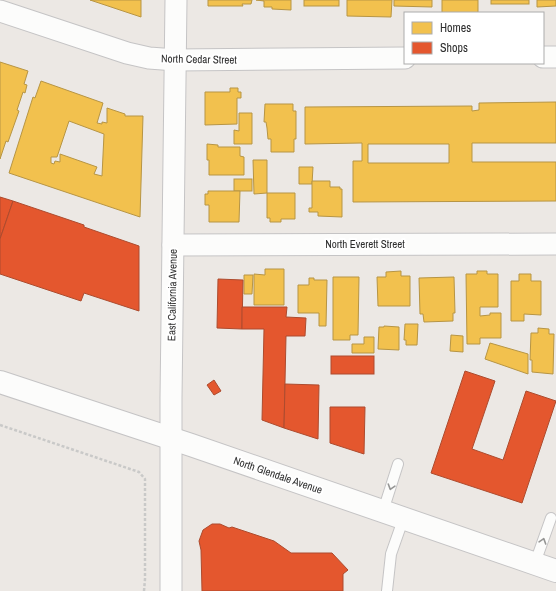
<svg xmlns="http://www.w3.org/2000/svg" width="556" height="591" font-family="'Archivo Narrow',sans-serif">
	<rect width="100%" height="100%" fill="#ece8e4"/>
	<g fill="#f2c14e" stroke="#b79544" fill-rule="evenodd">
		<path d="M 90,0 L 141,0 L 141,17 Z"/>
		<path d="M 208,0 L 252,0 L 251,4 L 242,4 L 243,6 L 208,6 Z"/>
		<path d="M 256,0 L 291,0 L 291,10 L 272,9 L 272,7 L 264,7 L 264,1 Z"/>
		<rect x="304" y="0" width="35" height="6"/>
		<path d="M 347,0 L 392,0 L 391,17 L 347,16 Z"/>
		<path d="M 394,0 L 432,0 L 432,7 L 394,6 Z"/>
		<rect x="442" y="0" width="36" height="13"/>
		<rect x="491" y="0" width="38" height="4"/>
		<path d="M 537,0 L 556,0 L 556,6 L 537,7 Z"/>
		<path d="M 0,62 L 28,71 L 24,84 L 27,85 L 25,93 L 23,92 L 17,110 L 19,111 L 8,142 L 6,141 L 0,159 Z"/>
		<path d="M 41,81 L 103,103 L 97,123 L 102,124 L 102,122 L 107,123 L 107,108 L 125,114 L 125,116 L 143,116 L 140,217 L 9,173 L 33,97 L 35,98 ZM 69,121 L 104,134 L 102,176 L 94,174 L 97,167 L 60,154 L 60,162 L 55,161 L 54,164 L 51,163 L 51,157 L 57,157 Z"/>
		<path d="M 230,88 L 238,88 L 238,92 L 241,92 L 241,98 L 237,98 L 237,124 L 205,125 L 205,92 L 230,92 Z"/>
		<path d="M 556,102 L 556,143 L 472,143 L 472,162 L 556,162 L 556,201 L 353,202 L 353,161 L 362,161 L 362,143 L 305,144 L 305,107 L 472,106 L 472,111 L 479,110 L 479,103 ZM 368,144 L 449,144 L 449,163 L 368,163 Z"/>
		<path d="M 265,104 L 293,104 L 293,111 L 296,111 L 296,139 L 294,139 L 294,152 L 271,152 L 271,139 L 268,139 L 267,128 L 266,122 L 264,122 Z"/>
		<path d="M 239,113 L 252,113 L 252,144 L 234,144 L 234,130 L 239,131 Z"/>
		<path d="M 207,144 L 218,145 L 218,147 L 240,147 L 240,156 L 244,157 L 244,175 L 209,175 L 209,160 L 207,160 Z"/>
		<path d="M 253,160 L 267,160 L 267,193 L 254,194 Z"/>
		<path d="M 299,167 L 313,167 L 312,184 L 299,184 Z"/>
		<rect x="234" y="179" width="18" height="12"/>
		<path d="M 312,181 L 330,181 L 330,187 L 340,187 L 340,189 L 342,189 L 342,217 L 318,216 L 318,212 L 309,212 L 309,208 L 312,208 Z"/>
		<path d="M 208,191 L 240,191 L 239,222 L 209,222 L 209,205 L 205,205 L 205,194 L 208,194 Z"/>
		<path d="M 267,193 L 295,193 L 295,219 L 281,219 L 281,222 L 270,222 L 270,218 L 267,218 Z"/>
		<path d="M 265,269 L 284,269 L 284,305 L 254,305 L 254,274 L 265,275 Z"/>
		<path d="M 401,271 L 401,276 L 410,276 L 410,306 L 378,306 L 377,277 L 386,277 L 386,272 Z"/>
		<path d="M 477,271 L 487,271 L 487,274 L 498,274 L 498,307 L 480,307 L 480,316 L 490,315 L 490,313 L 501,313 L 501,338 L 480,338 L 480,344 L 467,344 L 466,274 L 477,274 Z"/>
		<path d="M 519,274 L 531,274 L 531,281 L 541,281 L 541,315 L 524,314 L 524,321 L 511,321 L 511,281 L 519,281 Z"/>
		<path d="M 244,275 L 253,275 L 252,294 L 244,294 Z"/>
		<path d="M 333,277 L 359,277 L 358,335 L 350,335 L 350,340 L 333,340 Z"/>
		<path d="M 454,277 L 455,313 L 453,313 L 453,321 L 424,322 L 423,314 L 420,314 L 419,278 Z"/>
		<path d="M 309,278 L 314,278 L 314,280 L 327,280 L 326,326 L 319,326 L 319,313 L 298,313 L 298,285 L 309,285 Z"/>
		<path d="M 405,324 L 418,324 L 417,345 L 406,345 L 406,340 L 404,340 Z"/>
		<path d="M 384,326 L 399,327 L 399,350 L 378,349 L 379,327 L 384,327 Z"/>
		<path d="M 538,328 L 549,329 L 549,334 L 554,334 L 553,374 L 532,372 L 532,360 L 530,360 L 531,333 L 538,333 Z"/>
		<path d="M 451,335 L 463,336 L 463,352 L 450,351 Z"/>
		<path d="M 364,337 L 374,337 L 374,353 L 352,353 L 352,344 L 364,344 Z"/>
		<path d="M 490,343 L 528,354 L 528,374 L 485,359 Z"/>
	</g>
	<g fill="#e4572e" stroke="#ad4b2e">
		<path d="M 0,197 L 13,201 L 0,239 Z"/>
		<path d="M 13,201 L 84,225 L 84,227 L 139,246 L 139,311 L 84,293 L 81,301 L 0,274 L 0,239 Z"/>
		<path d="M 218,279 L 243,280 L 242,329 L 217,328 Z"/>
		<path d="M 242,307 L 287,307 L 286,317 L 306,318 L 305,336 L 286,336 L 284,428 L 262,420 L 264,329 L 242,329 Z"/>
		<rect x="331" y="356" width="43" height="18"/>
		<path d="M 465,371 L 495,381 L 472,449 L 503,460 L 526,391 L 556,401 L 522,503 L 431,473 Z"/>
		<path d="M 214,380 L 221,391 L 214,395 L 207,385 Z"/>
		<path d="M 285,384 L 319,385 L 318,439 L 284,428 Z"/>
		<path d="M 330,407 L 365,407 L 364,454 L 330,443 Z"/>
		<path d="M 212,524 L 220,524 L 229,528 L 232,527 L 274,541 L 291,553 L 332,553 L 348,570 L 343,574 L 343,591 L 202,591 L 201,550 L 199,541 L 203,530 Z"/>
	</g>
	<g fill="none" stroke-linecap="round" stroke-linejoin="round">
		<g stroke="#c5c4c5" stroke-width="12">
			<g id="service">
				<path d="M 383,511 L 398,464"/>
				<path d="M 535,563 L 551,518"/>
				<path d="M 387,591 L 391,554 L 404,517"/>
			</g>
		</g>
		<g stroke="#c5c4c5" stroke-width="23">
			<g id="minor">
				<path d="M 0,11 L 127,53 L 149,58 L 176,60 L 405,58"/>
				<path d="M 543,57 L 556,57"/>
				<path d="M 173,245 L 556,244"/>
				<path d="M 171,591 L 171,399 L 176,0"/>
			</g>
		</g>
		<g stroke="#c5c4c5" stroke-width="24">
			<path id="secondary" d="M 0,382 L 191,445 L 556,571"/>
		</g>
		<path stroke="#c9c9c8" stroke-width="2.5" stroke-dasharray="3 2" stroke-linecap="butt" d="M 0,425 L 139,472 L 145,479 L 145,579 L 144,591"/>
		<use href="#service" stroke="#fcfcfb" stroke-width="10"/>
		<use href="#minor" stroke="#fcfcfb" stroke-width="21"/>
		<use href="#secondary" stroke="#fcfcfb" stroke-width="22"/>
	</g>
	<defs><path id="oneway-chevron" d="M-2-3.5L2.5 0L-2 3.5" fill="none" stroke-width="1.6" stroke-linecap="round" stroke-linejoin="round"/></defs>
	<g stroke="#959594">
		<use href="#oneway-chevron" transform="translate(391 487) rotate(107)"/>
		<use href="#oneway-chevron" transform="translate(543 541) rotate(-72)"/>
	</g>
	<g text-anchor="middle" stroke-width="4" stroke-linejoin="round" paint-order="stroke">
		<g font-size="11" fill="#2e2e2e" stroke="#fff">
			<text transform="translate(199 59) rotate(1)" y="4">North Cedar Street</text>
			<text x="365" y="248">North Everett Street</text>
			<text transform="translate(172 295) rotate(-89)" y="4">East California Avenue</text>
			<text transform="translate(278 475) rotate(19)" y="4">North Glendale Avenue</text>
		</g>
	</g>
	<rect x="404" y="12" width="140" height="52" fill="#ffffff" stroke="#ababab"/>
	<rect x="412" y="22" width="20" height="12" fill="#f2c14e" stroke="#ababab"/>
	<text x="440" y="32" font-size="12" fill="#2e2e2e">Homes</text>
	<rect x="412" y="42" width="20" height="12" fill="#e4572e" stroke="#ababab"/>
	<text x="440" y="52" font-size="12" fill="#2e2e2e">Shops</text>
</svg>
